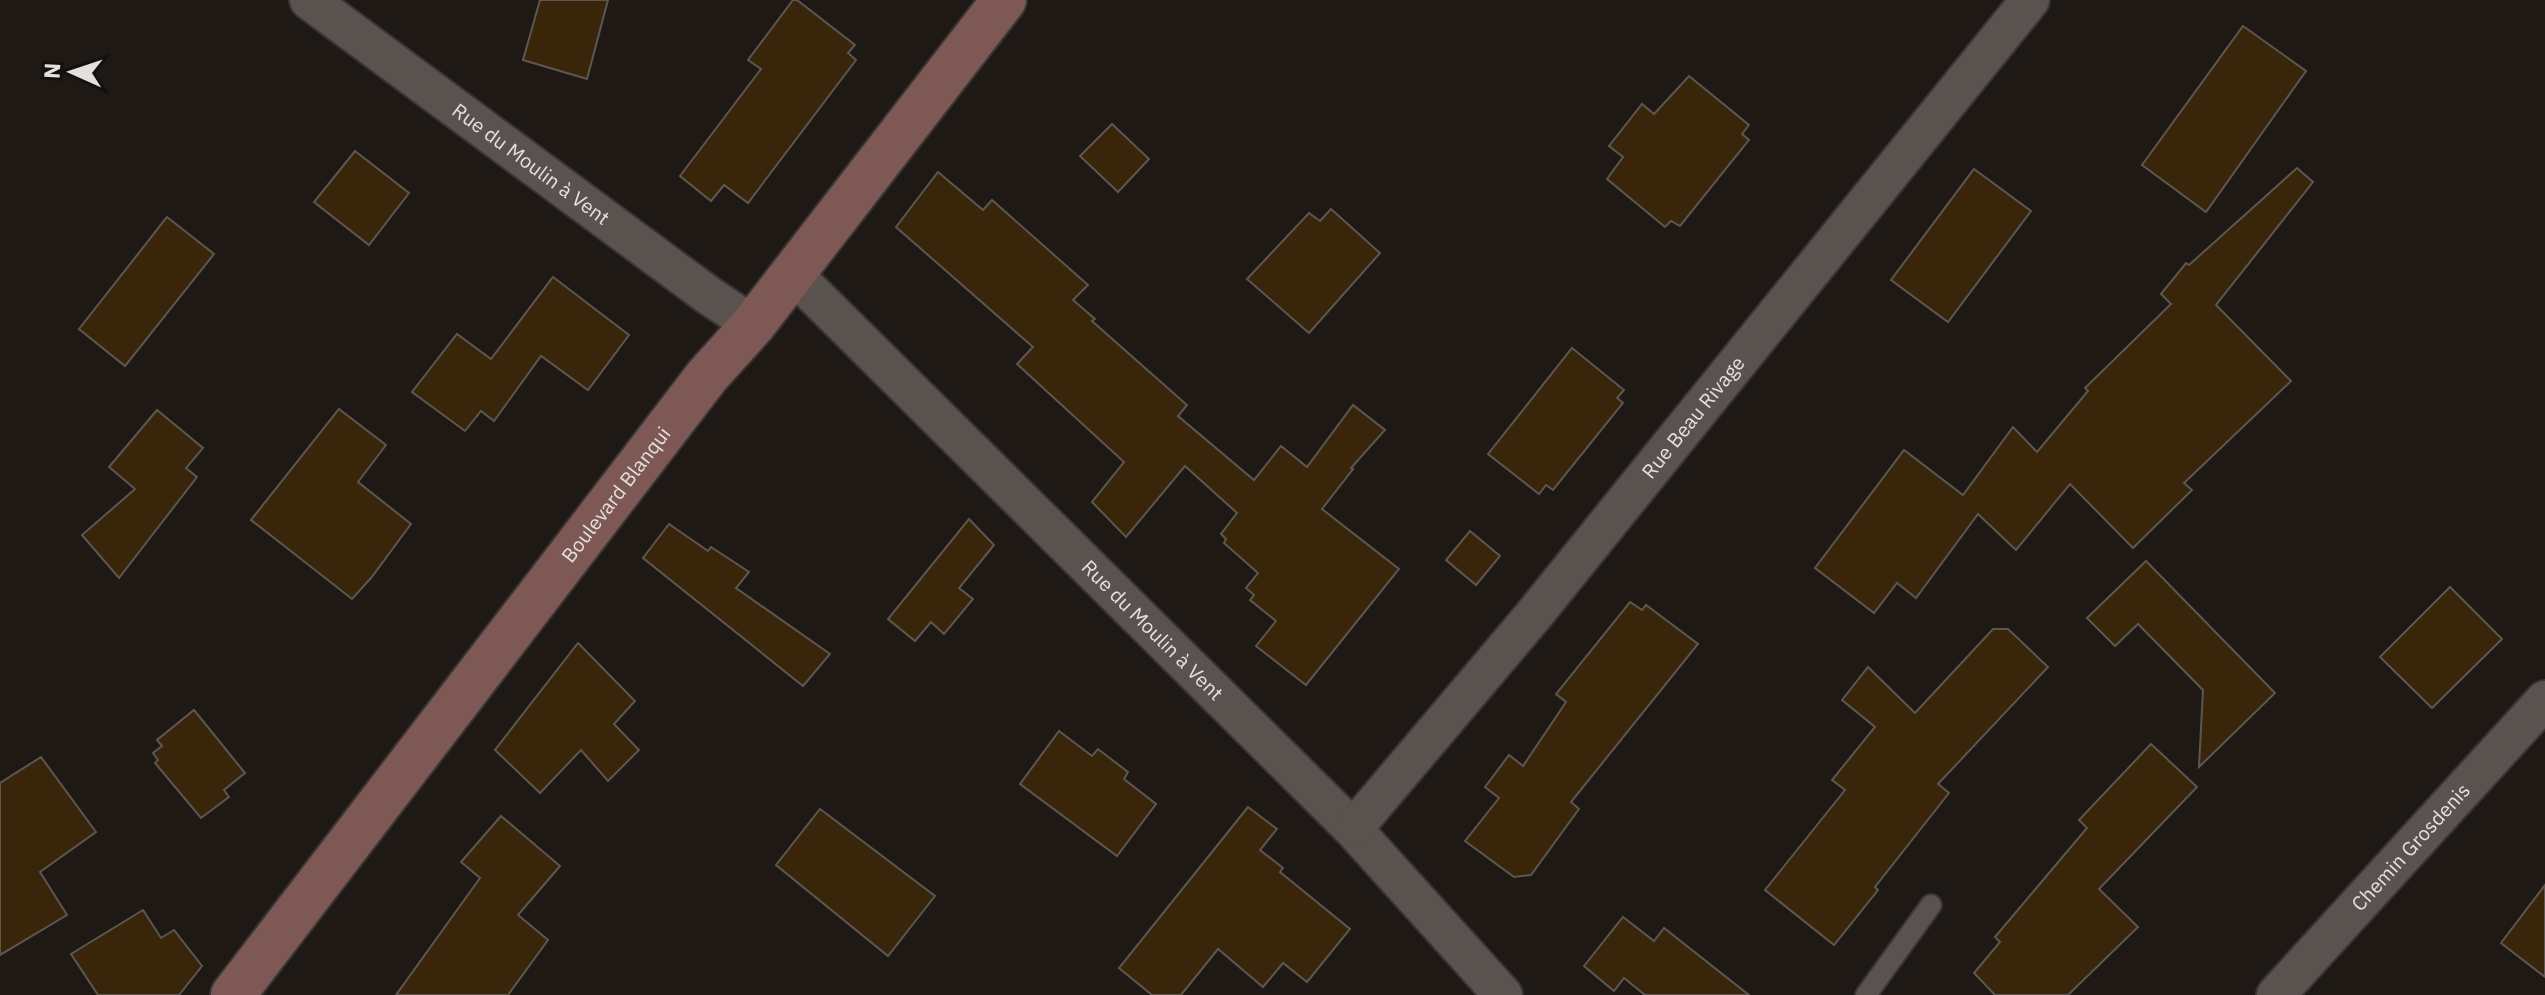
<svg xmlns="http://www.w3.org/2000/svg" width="2545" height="995" font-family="'IBM Plex Sans',sans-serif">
	<rect width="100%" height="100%" fill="#1f1916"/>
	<g fill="#39250a" stroke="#5c5751" stroke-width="2">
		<path d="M 540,0 L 608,0 L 587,79 L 523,60 Z"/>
		<path d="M 793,0 L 797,0 L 855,45 L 848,53 L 856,60 L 748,203 L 724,185 L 711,201 L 680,176 L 761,69 L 748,60 Z"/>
		<path d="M 2243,26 L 2306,71 L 2206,212 L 2142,165 Z"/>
		<path d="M 1689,76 L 1749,125 L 1742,134 L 1749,140 L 1680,226 L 1671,221 L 1665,227 L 1607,179 L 1623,157 L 1609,146 L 1642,104 L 1654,114 Z"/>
		<path d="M 1112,124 L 1149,159 L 1118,192 L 1080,156 Z"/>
		<path d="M 355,151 L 409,193 L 369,245 L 314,202 Z"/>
		<path d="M 2297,168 L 2313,182 L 2216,305 L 2291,381 L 2184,483 L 2192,490 L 2133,548 L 2070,484 L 2016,550 L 1978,514 L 1916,598 L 1897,583 L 1874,613 L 1815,568 L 1904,450 L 1963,495 L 2013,427 L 2037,452 L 2088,391 L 2085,388 L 2171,304 L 2161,294 L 2186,263 L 2189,265 Z"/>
		<path d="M 1974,169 L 2031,211 L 1948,322 L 1891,280 Z"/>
		<path d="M 938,172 L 983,210 L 992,200 L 1088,285 L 1073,300 L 1095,319 L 1092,321 L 1187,405 L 1178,416 L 1254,480 L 1281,446 L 1307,467 L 1353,405 L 1385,430 L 1351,468 L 1353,469 L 1322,509 L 1399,569 L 1306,685 L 1256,646 L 1276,621 L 1250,600 L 1254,595 L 1246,588 L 1258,573 L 1224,543 L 1226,539 L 1221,534 L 1237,513 L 1185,466 L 1126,537 L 1092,502 L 1124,462 L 1017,364 L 1033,347 L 896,227 Z"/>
		<path d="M 1331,209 L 1380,253 L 1309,333 L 1247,279 L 1309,213 L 1320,221 Z"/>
		<path d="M 167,217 L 214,254 L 125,366 L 79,329 Z"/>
		<path d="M 553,277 L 629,335 L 588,390 L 541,356 L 494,421 L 481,411 L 465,431 L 412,392 L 457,334 L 491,359 Z"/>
		<path d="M 1572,348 L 1624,390 L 1617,398 L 1623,403 L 1553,490 L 1546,485 L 1539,494 L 1488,454 Z"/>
		<path d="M 339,409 L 386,445 L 358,482 L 411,524 L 371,578 L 352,599 L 251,520 Z"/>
		<path d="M 157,410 L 203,448 L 186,468 L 197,477 L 119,578 L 82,535 L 135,489 L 109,467 Z"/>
		<path d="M 969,519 L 994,545 L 959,588 L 973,599 L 944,634 L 931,622 L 915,641 L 888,619 Z"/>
		<path d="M 669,524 L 708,551 L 711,547 L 749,572 L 736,588 L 830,654 L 803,686 L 643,558 Z"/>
		<path d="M 1470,531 L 1500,556 L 1476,585 L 1446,560 Z"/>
		<path d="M 2146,561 L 2275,693 L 2199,767 L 2203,690 L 2138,624 L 2115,646 L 2087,618 Z"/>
		<path d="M 2450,587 L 2502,639 L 2432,708 L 2380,657 Z"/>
		<path d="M 1630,602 L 1642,610 L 1646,605 L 1698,644 L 1571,802 L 1579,809 L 1531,875 L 1514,877 L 1465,841 L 1499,798 L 1485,787 L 1509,755 L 1523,766 L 1566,702 L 1556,694 Z"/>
		<path d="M 1993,629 L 2008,629 L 2048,667 L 1938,784 L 1949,793 L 1875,887 L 1878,890 L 1834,945 L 1765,890 L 1845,790 L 1832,780 L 1875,727 L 1842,700 L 1868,667 L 1915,713 Z"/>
		<path d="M 578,643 L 635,701 L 614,724 L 639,750 L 608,781 L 581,750 L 540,793 L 495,750 Z"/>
		<path d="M 194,710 L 245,773 L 224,790 L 229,797 L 201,818 L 155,763 L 158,760 L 153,753 L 162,746 L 157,740 Z"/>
		<path d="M 1059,731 L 1092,756 L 1098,749 L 1128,772 L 1124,779 L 1156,804 L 1117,856 L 1020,784 Z"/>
		<path d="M 2151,744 L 2197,787 L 2099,889 L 2138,927 L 2068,995 L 1995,995 L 1974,973 L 2000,942 L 1995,937 L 2087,828 L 2079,820 Z"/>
		<path d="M 41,757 L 96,832 L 40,872 L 67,915 L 0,955 L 0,783 Z"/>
		<path d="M 1248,807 L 1277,829 L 1260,850 L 1283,868 L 1280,872 L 1350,929 L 1307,982 L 1283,963 L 1263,987 L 1218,949 L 1181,995 L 1152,995 L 1119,968 Z"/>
		<path d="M 820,809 L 935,896 L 888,956 L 776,865 Z"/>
		<path d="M 501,816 L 560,866 L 518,915 L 548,940 L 508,995 L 396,995 L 480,878 L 461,862 Z"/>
		<path d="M 2545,885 L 2545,977 L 2501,943 Z"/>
		<path d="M 143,910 L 161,938 L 174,930 L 202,966 L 179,995 L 98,995 L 71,954 Z"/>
		<path d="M 1623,917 L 1654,941 L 1664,928 L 1749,995 L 1645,995 L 1624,978 L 1614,991 L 1584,966 Z"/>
	</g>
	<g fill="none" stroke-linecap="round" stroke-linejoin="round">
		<g stroke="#393533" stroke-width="24">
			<path id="lane" d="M 1866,995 L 1931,905"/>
		</g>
		<g stroke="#393533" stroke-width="42">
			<g id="street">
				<path id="s1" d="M 309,0 L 708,295 L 753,325"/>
				<path id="s2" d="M 793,274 L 1353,829 L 1503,995"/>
				<path id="s3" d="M 1353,829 L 1533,616 L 2030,0"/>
				<path id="s4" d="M 2276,995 L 2545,700"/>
			</g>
		</g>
		<g stroke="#393533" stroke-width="48">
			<g id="secondary">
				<path id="s5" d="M 233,995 L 707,376 L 753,325 L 1004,0"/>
			</g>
		</g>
		<use href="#lane" stroke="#59524e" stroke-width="20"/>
		<use href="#street" stroke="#59524e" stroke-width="38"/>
		<use href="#secondary" stroke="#7d5855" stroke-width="44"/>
	</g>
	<g text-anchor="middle" stroke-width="6" stroke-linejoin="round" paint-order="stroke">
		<g font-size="20" fill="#e4e0dd" stroke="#16100d">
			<text dy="7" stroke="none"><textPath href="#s1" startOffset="276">Rue du Moulin à Vent</textPath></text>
			<text dy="7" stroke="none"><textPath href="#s3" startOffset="534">Rue Beau Rivage</textPath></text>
			<text dy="7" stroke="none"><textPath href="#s5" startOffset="630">Boulevard Blanqui</textPath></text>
			<text dy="7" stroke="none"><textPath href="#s2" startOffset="506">Rue du Moulin à Vent</textPath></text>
			<text dy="7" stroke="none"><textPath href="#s4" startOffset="200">Chemin Grosdenis</textPath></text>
		</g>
	</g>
	<g transform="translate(72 72) rotate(273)" stroke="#16100d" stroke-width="6" paint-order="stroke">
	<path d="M0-6L14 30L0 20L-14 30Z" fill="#e4e0dd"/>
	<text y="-12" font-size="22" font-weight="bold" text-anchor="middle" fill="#e4e0dd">N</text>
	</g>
</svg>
